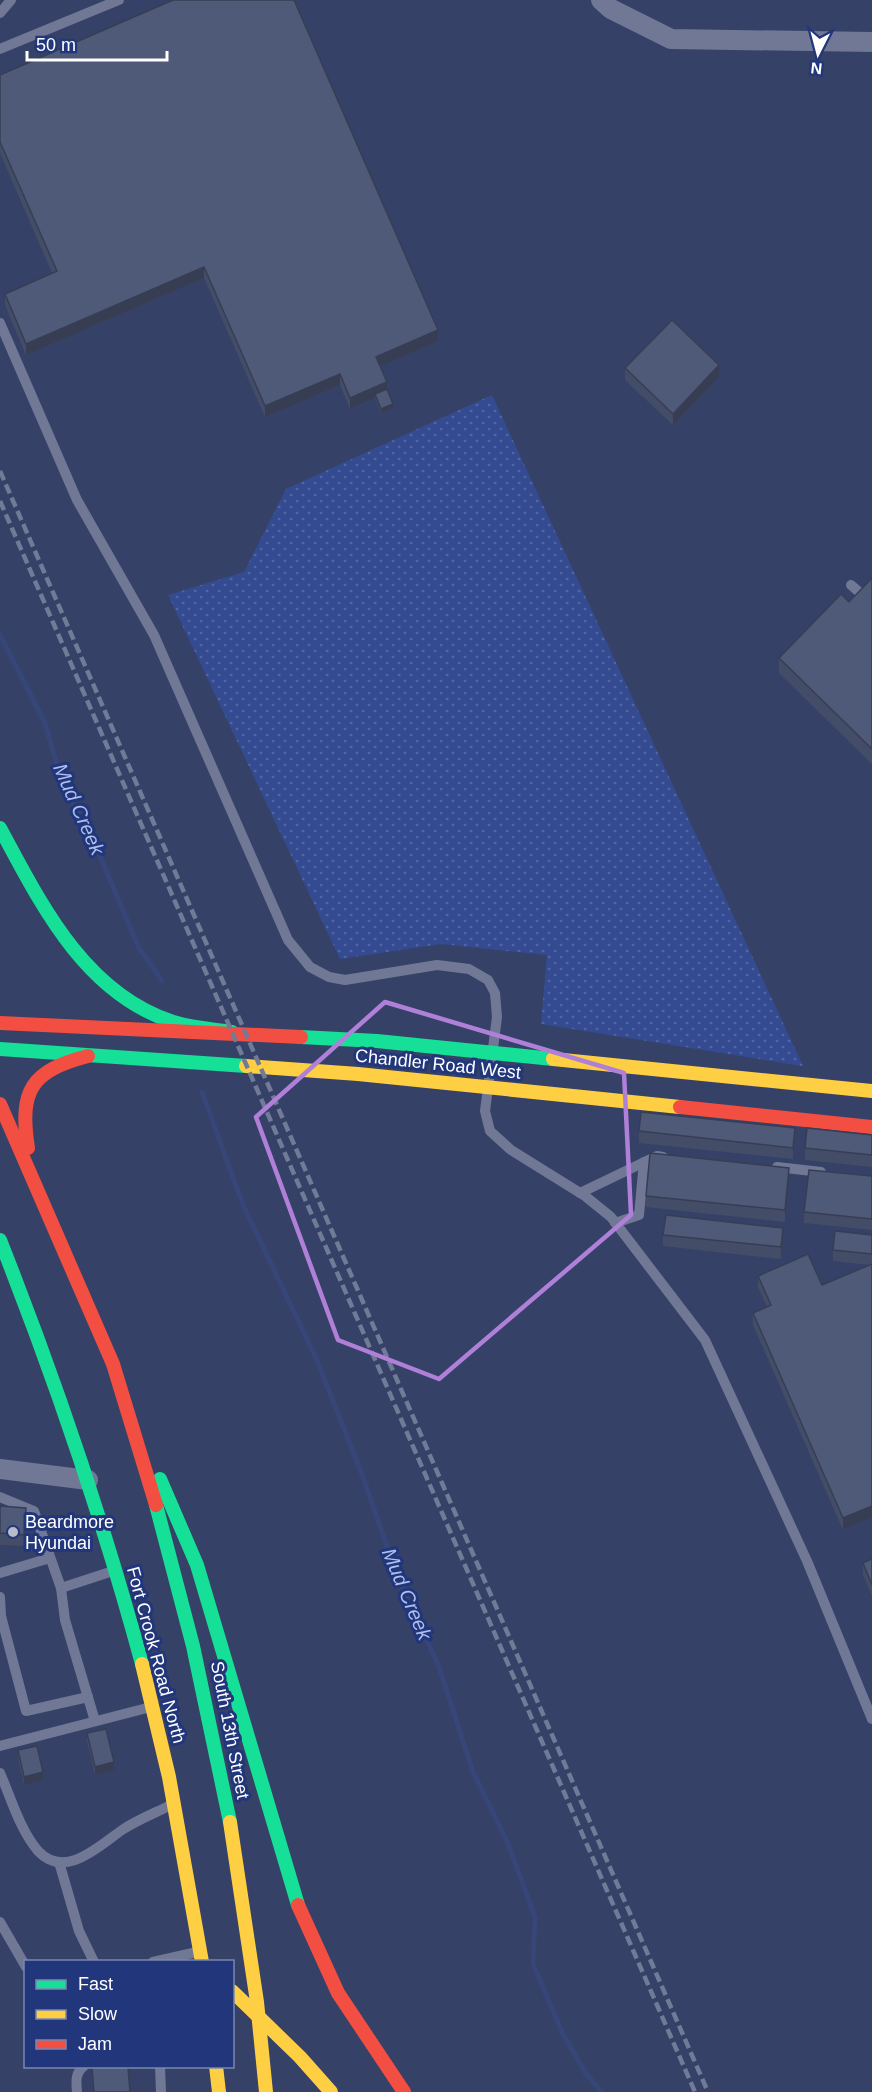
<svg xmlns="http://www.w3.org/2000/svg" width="872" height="2092" font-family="Helvetica,sans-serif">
	<defs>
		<pattern id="grass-dots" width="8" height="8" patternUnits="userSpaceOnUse" patternTransform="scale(1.5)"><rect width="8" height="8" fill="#344b92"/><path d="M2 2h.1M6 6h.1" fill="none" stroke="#5266a2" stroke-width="1.8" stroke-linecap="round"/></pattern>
	</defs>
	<rect width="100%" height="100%" fill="#354167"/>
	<path fill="url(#grass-dots)" d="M 492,395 L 803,1066 L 541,1024 L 547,955 L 441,944 L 340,959 L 168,595 L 244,572 L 286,489 Z"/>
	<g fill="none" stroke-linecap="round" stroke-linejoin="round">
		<g stroke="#374679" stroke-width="5">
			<path d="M 0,635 L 45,723 L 61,779 L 99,854 L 139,948 L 162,981"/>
			<path d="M 202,1092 L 243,1205 L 316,1358 L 363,1477 L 396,1573 L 439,1667 L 473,1772 L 507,1841 L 535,1917 L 533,1964 L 563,2034 L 586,2074 L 602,2092"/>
		</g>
		<g stroke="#707896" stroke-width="10">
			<path d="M 0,13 L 11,0"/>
			<path d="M 0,49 L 119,0"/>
			<path d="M 0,323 L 77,500 L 154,635 L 288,940 L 310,967 L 329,977 L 345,980 L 437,965 L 469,969 L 488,980 L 495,993 L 497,1017 L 485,1111 L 490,1131 L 511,1150 L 585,1196 L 611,1217 L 705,1340 L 807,1561 L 872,1719"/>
			<path d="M 851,585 L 867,599"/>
			<path d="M 777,1167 L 821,1172"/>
			<path d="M 580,1193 L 657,1156 L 663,1157"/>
			<path d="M 615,1223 L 639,1215 L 644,1162"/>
			<path d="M 0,1497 L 34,1511 L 61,1588 L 113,1571"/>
			<path d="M 0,1573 L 50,1558"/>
			<path d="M 61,1588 L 65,1620 L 95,1721"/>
			<path d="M 0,1597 L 1,1616 L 26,1711 L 88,1697"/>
			<path d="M 0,1746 L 151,1707"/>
			<path d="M 0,1773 C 11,1798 20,1830 38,1851 C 65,1880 99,1846 122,1830 C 137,1820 155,1813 171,1805"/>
			<path d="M 59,1862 L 79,1931 L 94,1962"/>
			<path d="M 0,1922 L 26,1967"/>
			<path d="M 153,1962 L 197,1952"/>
			<path d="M 160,2066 L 161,2092"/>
			<path d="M 77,2092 C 76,2082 75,2073 84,2066"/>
		</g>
		<g stroke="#707896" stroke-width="20">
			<path d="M 601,0 L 611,9 L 671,39 L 872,42"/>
			<path d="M 0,1469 L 88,1480"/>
		</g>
		<g stroke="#16e098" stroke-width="14">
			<path d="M 0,828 C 41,904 84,993 173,1022 C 192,1028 213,1029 232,1032"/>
			<path d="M 301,1037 L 377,1041 L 553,1059"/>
			<path d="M 0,1049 L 246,1066"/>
			<path d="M 0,1240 C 55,1379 103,1520 142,1664"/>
			<path d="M 160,1479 L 197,1565 L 298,1905"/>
			<path d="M 156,1505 L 193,1646 L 230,1822"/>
		</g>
		<g stroke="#ffcf43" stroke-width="14">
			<path d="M 553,1059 L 872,1091"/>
			<path d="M 246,1066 L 358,1074 L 680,1107"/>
			<path d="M 142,1664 L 169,1777 L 202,1962"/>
			<path d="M 230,1822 L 257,2002 L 266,2092"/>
			<path d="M 232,1991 L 300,2057 L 331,2092"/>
			<path d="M 216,2066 L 219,2092"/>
		</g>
		<g stroke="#f24e42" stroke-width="14">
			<path d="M 0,1023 L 301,1037"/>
			<path d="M 0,1104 L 113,1364 L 156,1505"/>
			<path d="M 680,1107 L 872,1127"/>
			<path d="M 28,1148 C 19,1090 31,1071 88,1056"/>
			<path d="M 298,1905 L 338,1993 L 404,2092"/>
		</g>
		<g stroke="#717a96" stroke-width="4.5" stroke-dasharray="10 4.5" stroke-linecap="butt">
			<path d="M 0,471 L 708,2092"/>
			<path d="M 0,501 L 695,2092"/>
		</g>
	</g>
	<g fill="#444d67">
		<path d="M 0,75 L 438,341 L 380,366 L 393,408 L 381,413 L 375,398 L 350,409 L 340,385 L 265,417 L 204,278 L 26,355 L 5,305 L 5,294 L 52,273 L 0,153 Z"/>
		<path d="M 625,368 L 719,377 L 673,425 L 625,380 Z"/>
		<path d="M 872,578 L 872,764 L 779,673 L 779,658 L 849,602 Z"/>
		<path d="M 639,1131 L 795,1139 L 793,1159 L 639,1143 Z"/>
		<path d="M 872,1135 L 872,1167 L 805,1160 L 805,1148 Z"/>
		<path d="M 872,1176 L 872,1230 L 804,1223 L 804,1212 Z"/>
		<path d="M 789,1179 L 785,1222 L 646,1207 L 646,1196 Z"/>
		<path d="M 663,1235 L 783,1239 L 781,1259 L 663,1246 Z"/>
		<path d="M 872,1235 L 872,1517 L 843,1530 L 753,1325 L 753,1313 L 767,1307 L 758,1287 L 758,1276 L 822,1285 L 869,1265 L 833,1261 L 833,1250 Z"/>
		<path d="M 0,1506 L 26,1520 L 24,1546 L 0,1545 Z"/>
		<path d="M 872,1559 L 872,1596 L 863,1575 L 863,1563 Z"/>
		<path d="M 87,1733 L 114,1770 L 95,1775 L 87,1741 Z"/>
		<path d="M 18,1750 L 43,1780 L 24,1785 L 18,1758 Z"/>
	</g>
	<g fill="#373e54">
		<path d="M 204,267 L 204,278 L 26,355 L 26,344 Z"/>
		<path d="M 438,330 L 438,341 L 376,368 L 376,357 Z"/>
		<path d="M 719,365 L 719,377 L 673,425 L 673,414 Z"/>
		<path d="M 340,374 L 340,385 L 265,417 L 265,406 Z"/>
		<path d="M 387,382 L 387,393 L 375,394 L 375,398 L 350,409 L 350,398 Z"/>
		<path d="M 393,404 L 393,408 L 381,413 L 381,409 Z"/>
		<path d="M 795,1128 L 795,1139 L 793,1159 L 793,1148 Z"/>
		<path d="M 789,1168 L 789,1179 L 785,1222 L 785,1210 Z"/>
		<path d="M 783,1228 L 783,1239 L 781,1259 L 781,1247 Z"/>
		<path d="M 872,1506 L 872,1517 L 843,1530 L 843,1518 Z"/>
		<path d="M 114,1762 L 114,1770 L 95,1775 L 95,1767 Z"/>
		<path d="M 43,1772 L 43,1780 L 24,1785 L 24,1777 Z"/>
	</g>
	<g fill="#4f5978" stroke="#373e54" stroke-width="1.5">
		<path d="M 173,0 L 294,0 L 438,330 L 376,357 L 387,382 L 350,398 L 340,374 L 265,406 L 204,267 L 26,344 L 5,294 L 57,271 L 0,142 L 0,75 Z"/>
		<path d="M 672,320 L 719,365 L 673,414 L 625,368 Z"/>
		<path d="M 387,389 L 393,404 L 381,409 L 375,394 Z"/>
		<path d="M 872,578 L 872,749 L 779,658 L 841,594 L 849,602 Z"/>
		<path d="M 641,1112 L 795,1128 L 793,1148 L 639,1131 Z"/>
		<path d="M 807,1128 L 872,1135 L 872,1155 L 805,1148 Z"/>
		<path d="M 650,1153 L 789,1168 L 785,1210 L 646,1196 Z"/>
		<path d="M 809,1170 L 872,1176 L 872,1219 L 804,1212 Z"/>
		<path d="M 666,1215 L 783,1228 L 781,1247 L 663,1235 Z"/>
		<path d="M 835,1231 L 872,1235 L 872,1254 L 833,1250 Z"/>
		<path d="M 808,1254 L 822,1285 L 872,1264 L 872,1506 L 843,1518 L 753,1313 L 771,1305 L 758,1276 Z"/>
		<path d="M 0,1506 L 26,1508 L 24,1535 L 0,1533 Z"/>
		<path d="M 872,1559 L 872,1585 L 863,1563 Z"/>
		<path d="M 106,1729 L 114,1762 L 95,1767 L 87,1733 Z"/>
		<path d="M 37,1746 L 43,1772 L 24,1777 L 18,1750 Z"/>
		<path d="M 92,2067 L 128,2067 L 130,2092 L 94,2092 Z"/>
	</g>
	<path fill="none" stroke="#b080d9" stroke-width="4.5" stroke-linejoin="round" d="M 385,1002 L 624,1073 L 631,1215 L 439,1379 L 338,1340 L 256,1117 Z"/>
	<circle fill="#b8bcca" stroke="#21367b" stroke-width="2" cx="13" cy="1532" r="6"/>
	<g text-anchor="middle" stroke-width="6" stroke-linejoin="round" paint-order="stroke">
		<g font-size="18" fill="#fff" stroke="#21367b">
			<text transform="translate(438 1064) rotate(6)" y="6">Chandler Road West</text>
			<text transform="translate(156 1655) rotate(75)" y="6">Fort Crook Road North</text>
			<text transform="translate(230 1730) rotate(79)" y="6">South 13th Street</text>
		</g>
		<g font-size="18" fill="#fff" stroke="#21367b" text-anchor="start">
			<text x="25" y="1528">Beardmore<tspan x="25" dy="21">Hyundai</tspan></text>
		</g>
		<g font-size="20" font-style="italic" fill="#aebeee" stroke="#21367b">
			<text transform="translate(79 809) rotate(66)" y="7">Mud Creek</text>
			<text transform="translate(407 1594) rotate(67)" y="7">Mud Creek</text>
		</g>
	</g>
	<rect x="24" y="1960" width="210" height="108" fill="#21367b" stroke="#7a86b0" stroke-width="1.5"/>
	<rect x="36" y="1980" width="30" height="9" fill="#16e098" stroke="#7a86b0" stroke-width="1.5"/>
	<text x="78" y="1990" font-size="18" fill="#ffffff">Fast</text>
	<rect x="36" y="2010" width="30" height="9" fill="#ffcf43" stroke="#7a86b0" stroke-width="1.5"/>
	<text x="78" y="2020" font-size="18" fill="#ffffff">Slow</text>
	<rect x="36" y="2040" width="30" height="9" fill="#f24e42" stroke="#7a86b0" stroke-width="1.5"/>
	<text x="78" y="2050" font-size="18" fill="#ffffff">Jam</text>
	<g transform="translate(818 54) rotate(186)" stroke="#21367b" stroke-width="4.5" paint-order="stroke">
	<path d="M0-4.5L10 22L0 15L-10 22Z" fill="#ffffff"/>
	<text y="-9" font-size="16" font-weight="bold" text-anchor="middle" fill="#ffffff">N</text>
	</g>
	<path d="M27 51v9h140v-9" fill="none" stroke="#ffffff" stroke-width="3"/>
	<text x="36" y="51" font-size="18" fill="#ffffff" stroke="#21367b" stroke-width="4.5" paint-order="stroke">50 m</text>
</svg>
